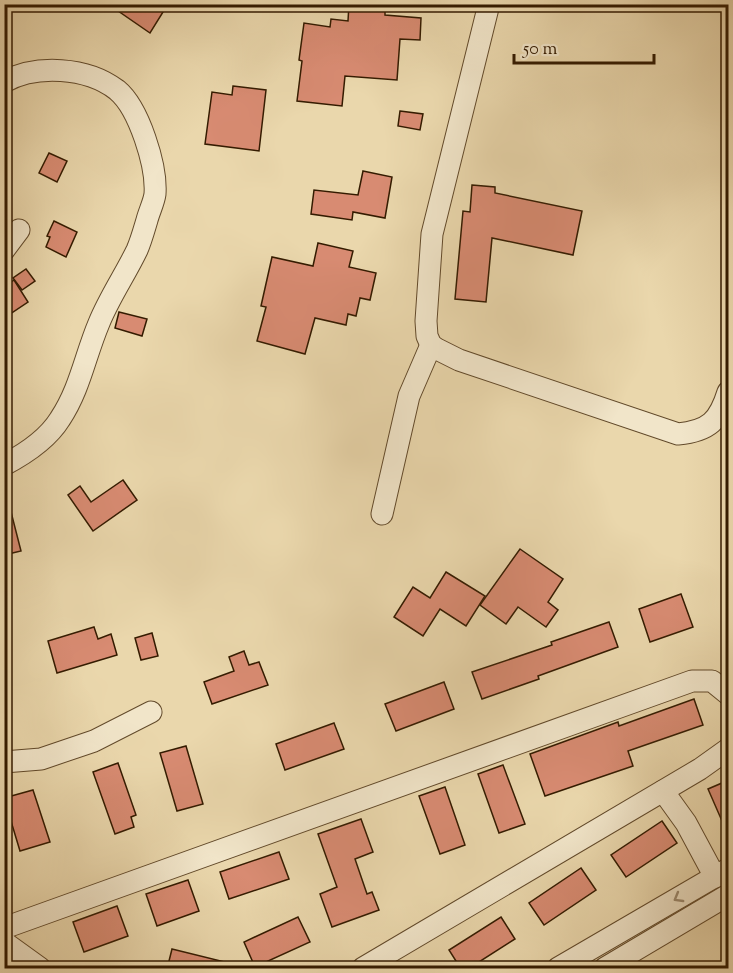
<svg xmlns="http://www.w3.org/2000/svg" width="733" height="973" font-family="'Sorts Mill Goudy',serif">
	<rect width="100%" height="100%" fill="#ead7ac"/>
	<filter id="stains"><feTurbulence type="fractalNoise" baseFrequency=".00333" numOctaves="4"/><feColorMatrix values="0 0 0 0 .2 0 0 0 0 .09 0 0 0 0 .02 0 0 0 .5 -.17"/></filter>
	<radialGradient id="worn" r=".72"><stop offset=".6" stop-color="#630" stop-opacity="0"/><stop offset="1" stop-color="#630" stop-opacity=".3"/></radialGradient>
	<g fill="#d88b72" stroke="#341b00" stroke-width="1.5">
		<path d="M 108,4 L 168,4 L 150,33 Z"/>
		<path d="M 349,4 L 385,4 L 385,15 L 421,18 L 420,40 L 400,39 L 397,80 L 345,76 L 342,106 L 297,101 L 302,61 L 299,60 L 304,23 L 330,27 L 331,19 L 348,21 Z"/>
		<path d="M 233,86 L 266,90 L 259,151 L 205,144 L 212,92 L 232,95 Z"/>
		<path d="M 400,111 L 423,114 L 420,130 L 398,126 Z"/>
		<path d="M 49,153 L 67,161 L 57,182 L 39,173 Z"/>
		<path d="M 363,171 L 392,177 L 385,218 L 353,212 L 352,220 L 311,214 L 314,190 L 358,195 Z"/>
		<path d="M 472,185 L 495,187 L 495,193 L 582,211 L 573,255 L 492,238 L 486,302 L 455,299 L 463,211 L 470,212 Z"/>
		<path d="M 54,221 L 77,232 L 66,257 L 46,247 L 50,237 L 47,236 Z"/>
		<path d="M 318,243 L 353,251 L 349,267 L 376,273 L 370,300 L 360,298 L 356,316 L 348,314 L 346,325 L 315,318 L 305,354 L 257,341 L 266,307 L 261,306 L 272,257 L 313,266 Z"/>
		<path d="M 26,269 L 35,281 L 22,290 L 13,278 Z"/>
		<path d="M 14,280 L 28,302 L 4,318 L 4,287 Z"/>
		<path d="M 119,312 L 147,319 L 142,336 L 115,328 Z"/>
		<path d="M 123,480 L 137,500 L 93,531 L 68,495 L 80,486 L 91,502 Z"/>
		<path d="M 10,508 L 21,551 L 4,555 L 4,509 Z"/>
		<path d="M 520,549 L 563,579 L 548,602 L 558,610 L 546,627 L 518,607 L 506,624 L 480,605 Z"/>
		<path d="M 446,572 L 485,596 L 466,626 L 440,609 L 423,636 L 394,617 L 413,587 L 430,598 Z"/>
		<path d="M 681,594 L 693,627 L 650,642 L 639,609 Z"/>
		<path d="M 609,622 L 618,647 L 538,676 L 539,679 L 482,699 L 472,672 L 552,645 L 551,642 Z"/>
		<path d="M 94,627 L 98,639 L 111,634 L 117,655 L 57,673 L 48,641 Z"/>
		<path d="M 152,633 L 158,656 L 141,660 L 135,638 Z"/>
		<path d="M 244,651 L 249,665 L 259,662 L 268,685 L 212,704 L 204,682 L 234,671 L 229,657 Z"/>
		<path d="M 444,682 L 454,709 L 396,731 L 385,704 Z"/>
		<path d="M 694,699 L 703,725 L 628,751 L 633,766 L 545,796 L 530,754 L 618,722 L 619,726 Z"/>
		<path d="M 334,723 L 344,749 L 285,770 L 276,744 Z"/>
		<path d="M 186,746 L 203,804 L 177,811 L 160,753 Z"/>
		<path d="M 118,763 L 136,815 L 131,817 L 134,827 L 115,834 L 93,772 Z"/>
		<path d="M 503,765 L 525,824 L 499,833 L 478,774 Z"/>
		<path d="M 729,780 L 729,837 L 708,789 Z"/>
		<path d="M 445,787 L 465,845 L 440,854 L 419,796 Z"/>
		<path d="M 33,790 L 50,842 L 20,851 L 4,798 Z"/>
		<path d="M 361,819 L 373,852 L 355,859 L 367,894 L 372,892 L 379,910 L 332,927 L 320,894 L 337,887 L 318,834 Z"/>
		<path d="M 662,821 L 677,843 L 626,877 L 611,855 Z"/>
		<path d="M 279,852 L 289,879 L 229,899 L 220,872 Z"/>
		<path d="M 581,868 L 596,890 L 544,925 L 529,903 Z"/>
		<path d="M 188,880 L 199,911 L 157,926 L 146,894 Z"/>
		<path d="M 117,906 L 128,936 L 84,952 L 73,922 Z"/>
		<path d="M 298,917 L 310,942 L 255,967 L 244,942 Z"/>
		<path d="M 501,917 L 515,939 L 468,969 L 461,969 L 449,950 Z"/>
		<path d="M 172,949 L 229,963 L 229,969 L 167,969 Z"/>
	</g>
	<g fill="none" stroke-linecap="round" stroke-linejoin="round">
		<g stroke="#624a2b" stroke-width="23">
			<g id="street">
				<path d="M 489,4 L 432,234 L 426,321 L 427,336 L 431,345 L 437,349 L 459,360 L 678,434 C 709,431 719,421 728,392"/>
				<path d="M 4,82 C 36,64 87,67 117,90 C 139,108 157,166 155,194 C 154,202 149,212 147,220 C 144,230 141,241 137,250 C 125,275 109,298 99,323 C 85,356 80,389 60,419 C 47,440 25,454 4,465"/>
				<path d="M 4,250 L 19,230"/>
				<path d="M 382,514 L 409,396 L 431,345"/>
				<path d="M 4,762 L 41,759 L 94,741 L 151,712"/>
				<path d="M 663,791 L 686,823 L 715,877"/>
				<path d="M 4,928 L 692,681 L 712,681 L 728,694"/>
				<path d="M 4,942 L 40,968"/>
				<path d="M 363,968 L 700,769 L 728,749"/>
				<path d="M 558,968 L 728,869"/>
				<path d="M 605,968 L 728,895"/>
			</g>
		</g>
		<use href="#street" stroke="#f1e5c9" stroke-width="21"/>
	</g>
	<defs><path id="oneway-chevron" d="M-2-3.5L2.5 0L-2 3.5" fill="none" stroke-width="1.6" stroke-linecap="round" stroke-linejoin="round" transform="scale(1.5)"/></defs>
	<use stroke="#9c8a6f" href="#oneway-chevron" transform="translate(678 898) rotate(150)"/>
	<rect width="733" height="973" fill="none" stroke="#ead7ac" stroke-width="24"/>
	<rect x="6" y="6" width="721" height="961" fill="none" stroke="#341b00" stroke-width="3"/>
	<rect x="12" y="12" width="709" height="949" fill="none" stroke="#341b00" stroke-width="1.5"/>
	<path d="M514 54v9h140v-9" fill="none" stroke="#341b00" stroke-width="3"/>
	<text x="523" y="54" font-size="18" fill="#341b00" stroke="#f1e5c9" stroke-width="4.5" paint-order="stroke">50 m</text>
	<rect width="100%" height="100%" filter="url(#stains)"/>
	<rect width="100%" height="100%" fill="url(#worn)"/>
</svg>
